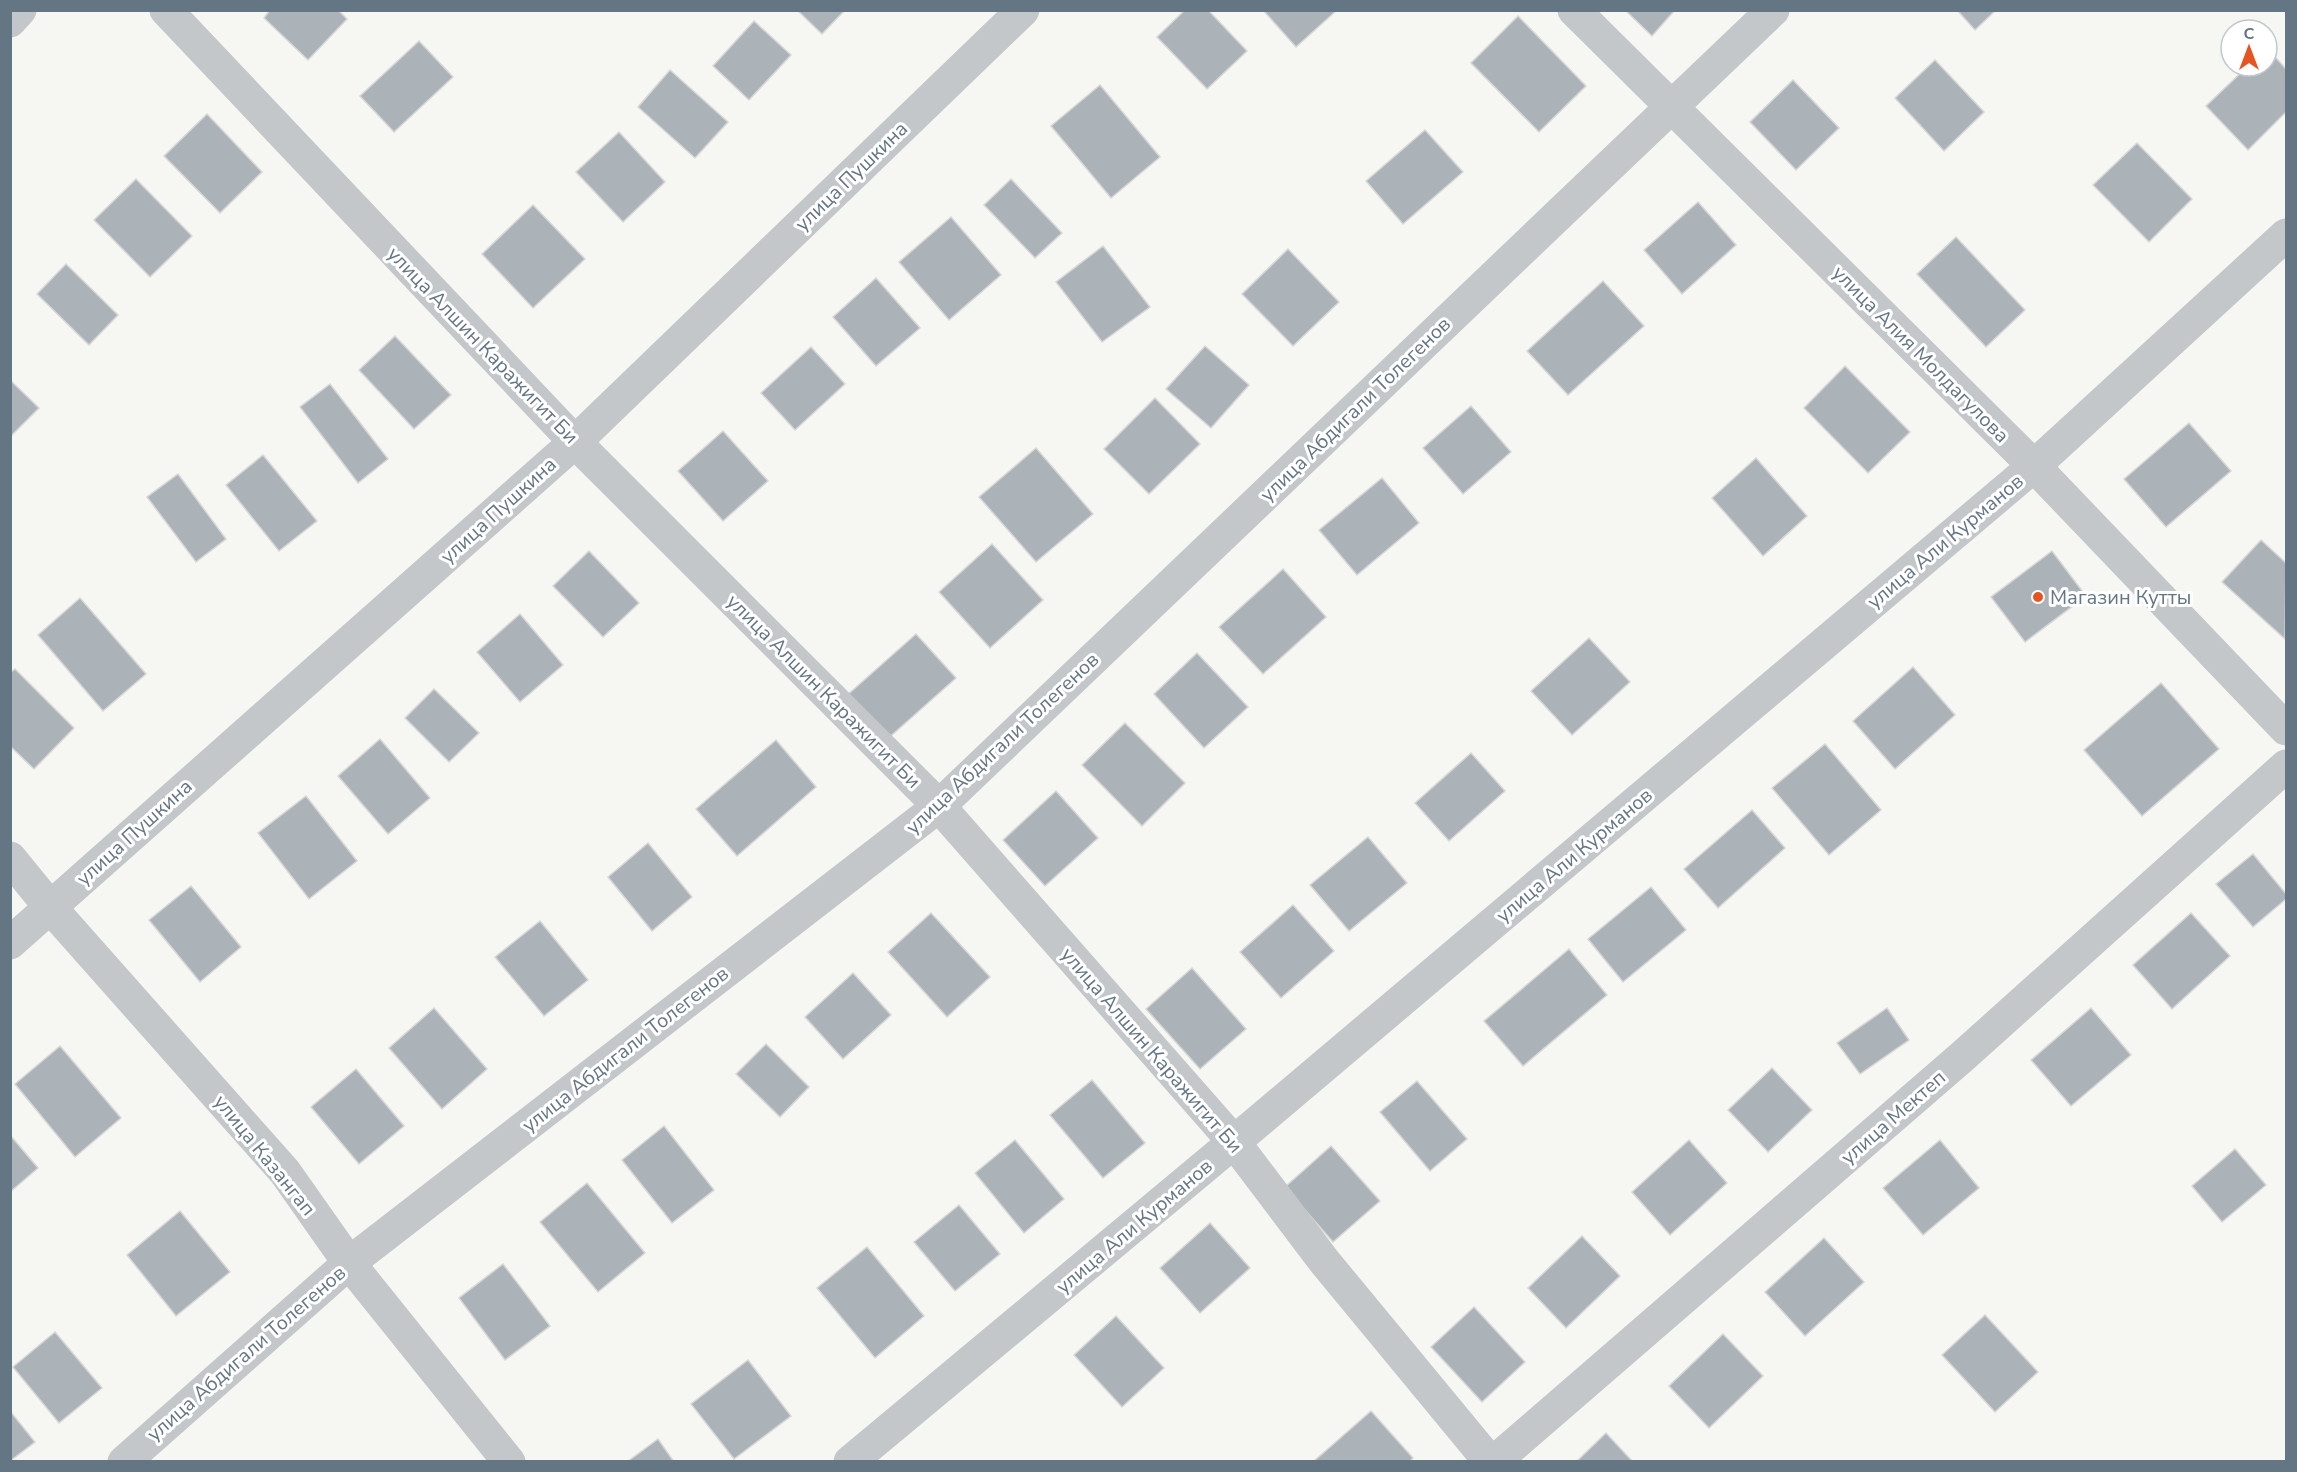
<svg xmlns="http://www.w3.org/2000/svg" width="2297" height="1472" font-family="'Nunito Sans',sans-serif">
	<rect width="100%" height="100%" fill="#f6f6f2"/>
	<g fill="#abb3b9" stroke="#d7d7d5" stroke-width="1.5">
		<path d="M 270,10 L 338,10 L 347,19 L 308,60 L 264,18 Z"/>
		<path d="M 797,10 L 845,10 L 822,34 Z"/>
		<path d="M 1185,10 L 1208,10 L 1247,51 L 1207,89 L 1157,37 Z"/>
		<path d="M 1263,10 L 1335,10 L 1336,11 L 1296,47 Z"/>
		<path d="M 1625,10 L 1675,10 L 1652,36 Z"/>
		<path d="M 1957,10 L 1996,10 L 1975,30 Z"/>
		<path d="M 1518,16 L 1586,86 L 1539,132 L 1471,63 Z"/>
		<path d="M 754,21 L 791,55 L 749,100 L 713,66 Z"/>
		<path d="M 419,41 L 453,77 L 394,132 L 360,96 Z"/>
		<path d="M 2267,48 L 2286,69 L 2286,112 L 2248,150 L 2206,106 L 2248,66 L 2267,66 Z"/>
		<path d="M 1935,60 L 1984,112 L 1944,151 L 1895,98 Z"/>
		<path d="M 670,70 L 728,122 L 695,158 L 638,107 Z"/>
		<path d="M 1793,80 L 1839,128 L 1796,170 L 1750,122 Z"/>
		<path d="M 1100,85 L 1160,157 L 1111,198 L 1051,126 Z"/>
		<path d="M 207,114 L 262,172 L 220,213 L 164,156 Z"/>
		<path d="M 1425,130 L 1463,172 L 1403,224 L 1366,181 Z"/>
		<path d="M 619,132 L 665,182 L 623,222 L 576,172 Z"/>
		<path d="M 2137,143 L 2192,199 L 2149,242 L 2093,185 Z"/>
		<path d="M 136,179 L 192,236 L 150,277 L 94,220 Z"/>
		<path d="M 1011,179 L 1062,233 L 1035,258 L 984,205 Z"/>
		<path d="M 1698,202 L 1736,245 L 1682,294 L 1644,250 Z"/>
		<path d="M 533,205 L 585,259 L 533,308 L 482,254 Z"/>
		<path d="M 951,217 L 1001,275 L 949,320 L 899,262 Z"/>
		<path d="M 1956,237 L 2025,310 L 1986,347 L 1917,274 Z"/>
		<path d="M 1103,246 L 1150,307 L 1102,342 L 1056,282 Z"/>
		<path d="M 1288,249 L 1339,302 L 1293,346 L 1242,294 Z"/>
		<path d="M 66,264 L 118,315 L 89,345 L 37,294 Z"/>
		<path d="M 876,278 L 920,328 L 876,366 L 833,317 Z"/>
		<path d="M 1603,281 L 1644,326 L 1568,395 L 1527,351 Z"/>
		<path d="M 395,336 L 451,395 L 414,429 L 359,370 Z"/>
		<path d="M 1205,346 L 1249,385 L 1211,428 L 1166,389 Z"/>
		<path d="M 811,347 L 845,384 L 795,430 L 761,393 Z"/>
		<path d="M 1845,366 L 1910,432 L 1868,473 L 1804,408 Z"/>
		<path d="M 10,380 L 39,408 L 10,437 Z"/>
		<path d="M 330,384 L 388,459 L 358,483 L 300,407 Z"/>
		<path d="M 1155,398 L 1200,444 L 1149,494 L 1104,449 Z"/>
		<path d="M 1471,406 L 1511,452 L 1463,494 L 1423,448 Z"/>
		<path d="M 2189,423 L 2231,471 L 2166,527 L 2124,479 Z"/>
		<path d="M 723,431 L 768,481 L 723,521 L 678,471 Z"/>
		<path d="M 1036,448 L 1093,514 L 1036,562 L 979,497 Z"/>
		<path d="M 263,455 L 317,521 L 279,551 L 226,485 Z"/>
		<path d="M 1756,458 L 1807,516 L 1763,556 L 1712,498 Z"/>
		<path d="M 178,474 L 226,539 L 196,562 L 147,497 Z"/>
		<path d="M 1382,478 L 1419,523 L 1357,575 L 1319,530 Z"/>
		<path d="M 2261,540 L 2286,563 L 2285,639 L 2222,582 Z"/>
		<path d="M 992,544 L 1043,600 L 990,648 L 939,592 Z"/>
		<path d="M 589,551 L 639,603 L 603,637 L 553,586 Z"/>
		<path d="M 2052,551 L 2086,596 L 2025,642 L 1991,597 Z"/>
		<path d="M 1283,569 L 1326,617 L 1263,674 L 1219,627 Z"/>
		<path d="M 80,598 L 146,674 L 103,711 L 38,635 Z"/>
		<path d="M 520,614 L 563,665 L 520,702 L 477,652 Z"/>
		<path d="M 916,634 L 956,678 L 884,742 L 844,698 Z"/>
		<path d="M 1589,638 L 1630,682 L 1572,735 L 1531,691 Z"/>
		<path d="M 1197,653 L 1248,707 L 1204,748 L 1154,694 Z"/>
		<path d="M 1913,667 L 1955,715 L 1895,769 L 1853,721 Z"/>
		<path d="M 15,669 L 74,728 L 34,769 L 10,746 L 10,673 Z"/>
		<path d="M 2161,683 L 2219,749 L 2142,816 L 2084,750 Z"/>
		<path d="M 434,689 L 479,733 L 449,762 L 405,718 Z"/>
		<path d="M 1125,723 L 1185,783 L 1142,826 L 1082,765 Z"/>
		<path d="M 380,739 L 430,798 L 388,834 L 338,776 Z"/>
		<path d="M 776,740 L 816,787 L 737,856 L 696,809 Z"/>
		<path d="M 1825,744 L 1881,810 L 1829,855 L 1772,788 Z"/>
		<path d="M 1471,753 L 1505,791 L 1449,841 L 1415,803 Z"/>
		<path d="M 1056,791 L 1098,838 L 1045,886 L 1003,840 Z"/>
		<path d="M 306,796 L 357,861 L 309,899 L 258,833 Z"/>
		<path d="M 1752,810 L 1785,848 L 1718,908 L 1684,869 Z"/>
		<path d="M 1368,837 L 1407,883 L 1349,931 L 1310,885 Z"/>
		<path d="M 648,843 L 692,897 L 652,931 L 608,877 Z"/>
		<path d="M 2253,854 L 2286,894 L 2286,899 L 2253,927 L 2216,884 Z"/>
		<path d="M 191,886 L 241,947 L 200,982 L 149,920 Z"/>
		<path d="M 1651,887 L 1686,930 L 1623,982 L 1588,939 Z"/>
		<path d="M 1293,905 L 1334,951 L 1281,998 L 1240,952 Z"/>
		<path d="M 931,913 L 990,977 L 947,1017 L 888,952 Z"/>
		<path d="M 2191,913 L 2230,956 L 2172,1009 L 2133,965 Z"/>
		<path d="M 540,921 L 588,980 L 544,1016 L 495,957 Z"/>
		<path d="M 1569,949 L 1607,995 L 1523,1066 L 1484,1021 Z"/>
		<path d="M 1192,968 L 1246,1029 L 1200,1069 L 1146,1009 Z"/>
		<path d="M 853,973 L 891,1015 L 843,1059 L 805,1017 Z"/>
		<path d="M 434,1008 L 487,1069 L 442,1109 L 389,1048 Z"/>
		<path d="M 1887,1008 L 1909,1040 L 1860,1074 L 1837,1043 Z"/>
		<path d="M 2091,1008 L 2131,1055 L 2071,1106 L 2031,1060 Z"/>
		<path d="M 766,1044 L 809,1087 L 780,1117 L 736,1074 Z"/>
		<path d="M 60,1046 L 121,1118 L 75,1157 L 15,1084 Z"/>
		<path d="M 1772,1068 L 1812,1110 L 1768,1152 L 1728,1110 Z"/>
		<path d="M 356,1069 L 404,1126 L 359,1164 L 311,1107 Z"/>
		<path d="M 1092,1080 L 1145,1143 L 1103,1178 L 1050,1115 Z"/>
		<path d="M 1417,1081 L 1467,1139 L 1430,1171 L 1380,1112 Z"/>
		<path d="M 664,1126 L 714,1190 L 672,1223 L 622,1160 Z"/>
		<path d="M 10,1135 L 38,1168 L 10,1192 Z"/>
		<path d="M 1015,1140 L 1064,1199 L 1024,1233 L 975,1173 Z"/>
		<path d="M 1689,1140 L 1727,1183 L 1670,1235 L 1632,1192 Z"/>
		<path d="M 1940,1140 L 1979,1188 L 1923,1235 L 1883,1188 Z"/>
		<path d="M 1331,1146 L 1380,1201 L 1333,1242 L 1285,1187 Z"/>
		<path d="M 2235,1149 L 2266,1185 L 2222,1222 L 2192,1186 Z"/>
		<path d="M 587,1183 L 645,1253 L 598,1292 L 540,1222 Z"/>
		<path d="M 959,1205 L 1000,1254 L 955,1291 L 914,1242 Z"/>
		<path d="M 180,1211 L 230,1272 L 176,1316 L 127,1255 Z"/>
		<path d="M 1210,1223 L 1250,1268 L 1200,1313 L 1160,1268 Z"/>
		<path d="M 1582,1236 L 1620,1276 L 1566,1328 L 1528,1288 Z"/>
		<path d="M 1824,1238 L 1864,1282 L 1805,1336 L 1765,1292 Z"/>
		<path d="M 867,1247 L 924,1316 L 875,1358 L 817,1288 Z"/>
		<path d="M 503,1264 L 550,1326 L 505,1360 L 459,1298 Z"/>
		<path d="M 1474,1307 L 1525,1362 L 1482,1402 L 1431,1347 Z"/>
		<path d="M 1985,1315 L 2038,1372 L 1995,1412 L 1942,1355 Z"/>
		<path d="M 1116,1316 L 1164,1368 L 1122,1407 L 1074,1355 Z"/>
		<path d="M 55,1332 L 102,1388 L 59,1423 L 13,1367 Z"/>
		<path d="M 1723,1334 L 1763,1376 L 1709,1428 L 1669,1386 Z"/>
		<path d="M 748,1360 L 791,1416 L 734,1459 L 691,1404 Z"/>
		<path d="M 10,1411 L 35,1442 L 10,1461 Z"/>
		<path d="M 1371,1411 L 1413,1458 L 1409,1462 L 1313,1462 Z"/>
		<path d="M 1606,1433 L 1633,1462 L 1576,1462 Z"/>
		<path d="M 658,1439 L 674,1462 L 627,1462 Z"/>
	</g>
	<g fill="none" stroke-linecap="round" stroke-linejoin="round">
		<g stroke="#c3c7ca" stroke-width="33">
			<path d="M 166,10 L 575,442 L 939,806 L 1234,1142 L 1324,1261 L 1490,1462"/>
			<path d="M 1574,10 L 2034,466 L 2286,729"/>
			<path d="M 10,21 L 20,10"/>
			<path d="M 10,858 L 50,907 L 285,1172 L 349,1263 L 509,1462"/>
			<path d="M 10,943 L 575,442 L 1023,10"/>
			<path d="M 124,1462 L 349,1263 L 939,806 L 1773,10"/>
			<path d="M 850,1462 L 1234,1142 L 2034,466 L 2286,235"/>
			<path d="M 1494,1462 L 1963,1056 L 2286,766"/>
		</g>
	</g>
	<circle fill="#e65422" stroke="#fff" stroke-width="2" cx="2038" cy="597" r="6"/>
	<g text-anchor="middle" stroke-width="6" stroke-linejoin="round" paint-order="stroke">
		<g font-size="20" fill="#647584" stroke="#fff">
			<text transform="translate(851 176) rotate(-44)" y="7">улица Пушкина</text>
			<text transform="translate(483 345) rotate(46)" y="7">улица Алшин Каражигит Би</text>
			<text transform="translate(1921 354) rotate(45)" y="7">улица Алия Молдагулова</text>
			<text transform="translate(1355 409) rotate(-44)" y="7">улица Абдигали Толегенов</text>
			<text transform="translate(498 510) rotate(-42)" y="7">улица Пушкина</text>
			<text transform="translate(1945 541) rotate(-40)" y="7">улица Али Курманов</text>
			<text transform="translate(824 691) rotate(45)" y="7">улица Алшин Каражигит Би</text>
			<text transform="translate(1002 743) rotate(-43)" y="7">улица Абдигали Толегенов</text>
			<text transform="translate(134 832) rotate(-42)" y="7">улица Пушкина</text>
			<text transform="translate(1574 855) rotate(-40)" y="7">улица Али Курманов</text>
			<text transform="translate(625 1049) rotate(-38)" y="7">улица Абдигали Толегенов</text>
			<text transform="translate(1152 1050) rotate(49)" y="7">улица Алшин Каражигит Би</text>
			<text transform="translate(1893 1117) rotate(-41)" y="7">улица Мектеп</text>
			<text transform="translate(265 1155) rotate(51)" y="7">улица Казангап</text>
			<text transform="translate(1134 1226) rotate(-40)" y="7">улица Али Курманов</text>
			<text transform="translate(246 1353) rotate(-41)" y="7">улица Абдигали Толегенов</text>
		</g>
		<g font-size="20" fill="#647584" stroke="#fff" text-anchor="start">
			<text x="2050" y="604">Магазин Кутты</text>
		</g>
	</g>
	<rect width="2297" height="1472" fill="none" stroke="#647584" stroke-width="24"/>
	<g transform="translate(2249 48)"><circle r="28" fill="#ffffff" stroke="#c1c8ce" stroke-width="1.5"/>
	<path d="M0-4.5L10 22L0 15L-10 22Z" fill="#e65422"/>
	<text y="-9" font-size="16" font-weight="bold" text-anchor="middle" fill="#647584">С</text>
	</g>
</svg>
